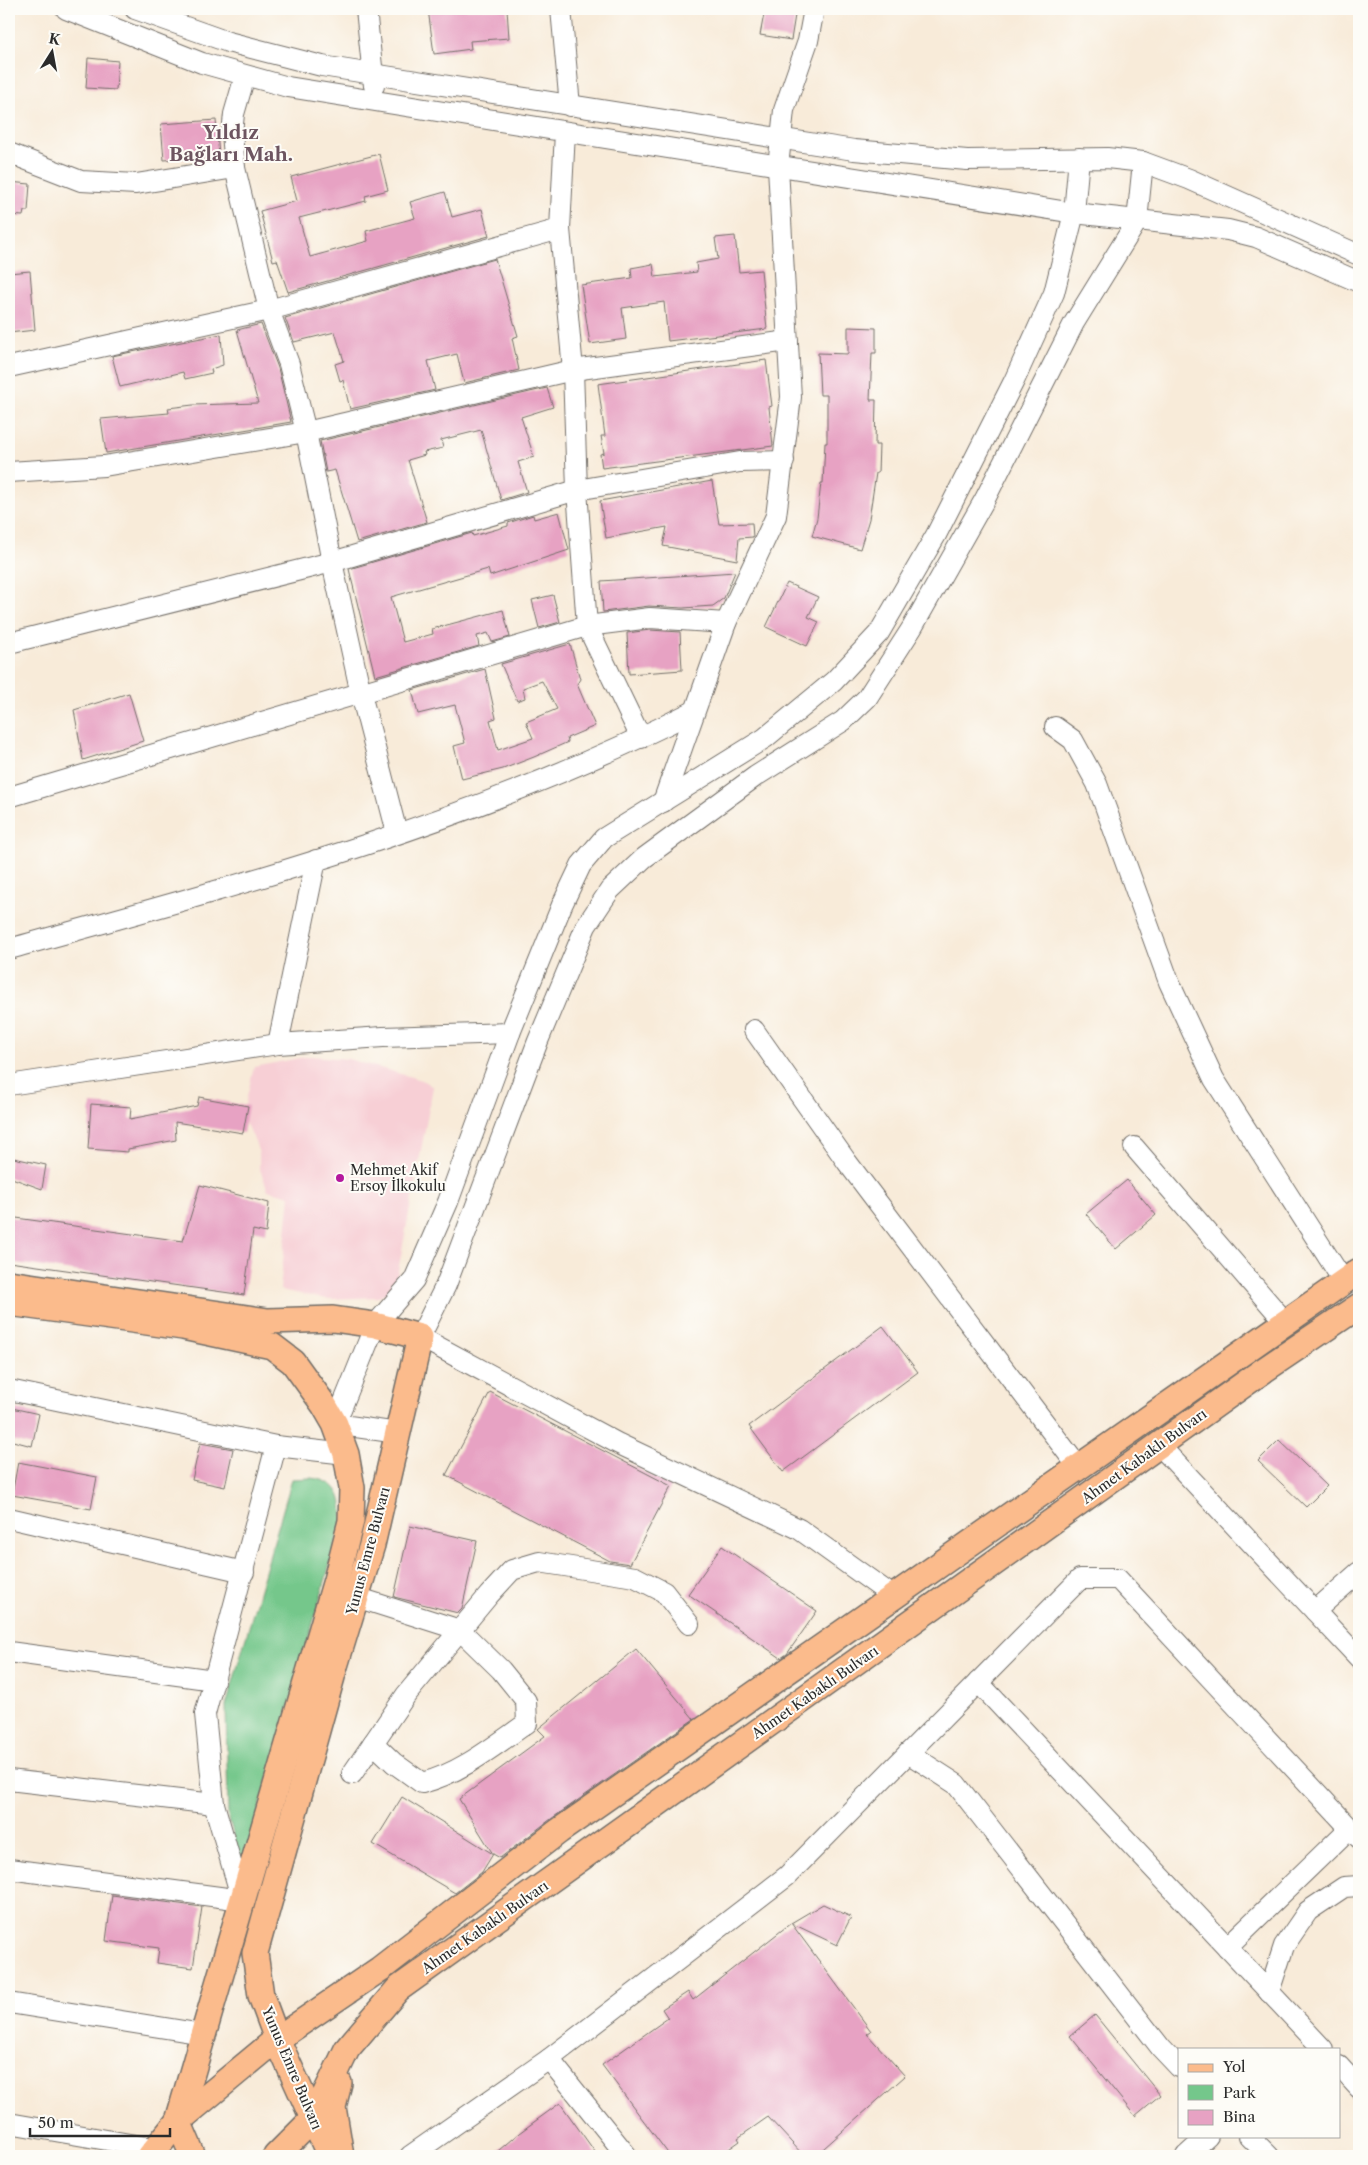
<svg xmlns="http://www.w3.org/2000/svg" width="1368" height="2165" font-family="'Libre Caslon Text',serif">
	<rect width="100%" height="100%" fill="#fdfcf7"/>
	<filter id="ink" filterUnits="userSpaceOnUse"><feTurbulence type="fractalNoise" baseFrequency=".02" numOctaves="2"/><feDisplacementMap in="SourceGraphic" scale="10" xChannelSelector="R" yChannelSelector="G"/><feConvolveMatrix kernelMatrix="1 2 1 2 8 2 1 2 1" color-interpolation-filters="sRGB"/></filter>
	<filter id="wash" filterUnits="userSpaceOnUse"><feTurbulence type="fractalNoise" baseFrequency=".0096" numOctaves="4" result="noise"/><feDisplacementMap in="SourceGraphic" scale="20" xChannelSelector="R" yChannelSelector="G"/><feGaussianBlur stdDeviation="1.12" result="paint"/><feColorMatrix in="noise" values="0 0 0 0 0 0 0 0 0 0 0 0 0 0 0 0 0 1.4 0 .05"/><feComposite in="paint" operator="in"/></filter>
	<g filter="url(#wash)">
		<rect width="100%" height="100%" fill="#f8ebd9"/>
		<path fill="#f7cfd5" d="M 310,1056 L 348,1059 L 422,1080 L 433,1087 L 395,1287 L 379,1297 L 327,1299 L 280,1290 L 290,1196 L 268,1190 L 259,1167 L 259,1154 L 255,1141 L 242,1117 L 254,1067 Z"/>
		<path fill="#74c78b" stroke="#50795b" d="M 310,1478 C 337,1480 343,1494 343,1519 L 243,1866 L 228,1816 L 226,1706 L 292,1479 Z"/>
		<g id="blocks">
			<g fill="#e7a2c3">
				<path d="M 428,9 L 507,9 L 509,38 L 470,41 L 471,49 L 434,54 Z"/>
				<path d="M 765,9 L 796,9 L 791,40 L 760,35 Z"/>
				<path d="M 88,58 L 118,61 L 116,90 L 86,88 Z"/>
				<path d="M 216,120 L 219,156 L 164,160 L 161,124 Z"/>
				<path d="M 379,154 L 388,190 L 365,196 L 366,201 L 299,218 L 310,257 L 368,241 L 366,231 L 415,218 L 410,202 L 445,192 L 452,217 L 482,209 L 489,236 L 288,292 L 277,260 L 273,261 L 260,211 L 297,201 L 291,177 Z"/>
				<path d="M 9,182 L 30,184 L 28,211 L 24,211 L 23,216 L 9,215 Z"/>
				<path d="M 735,236 L 739,272 L 761,270 L 767,329 L 668,341 L 664,302 L 622,308 L 626,339 L 590,344 L 581,285 L 632,278 L 631,268 L 653,264 L 655,277 L 697,272 L 696,263 L 718,259 L 715,238 Z"/>
				<path d="M 495,259 L 518,336 L 512,338 L 519,370 L 464,383 L 457,354 L 428,361 L 435,390 L 350,409 L 343,380 L 340,381 L 335,364 L 344,361 L 335,332 L 294,342 L 285,318 Z"/>
				<path d="M 30,271 L 35,330 L 9,333 L 9,273 Z"/>
				<path d="M 261,324 L 278,368 L 291,422 L 106,453 L 101,419 L 169,413 L 168,408 L 193,405 L 258,403 L 237,330 Z"/>
				<path d="M 848,327 L 876,328 L 876,353 L 872,353 L 870,400 L 876,400 L 875,445 L 879,445 L 878,473 L 876,473 L 869,519 L 860,549 L 812,536 L 817,518 L 821,483 L 823,483 L 825,443 L 827,443 L 827,395 L 820,395 L 818,353 L 848,354 Z"/>
				<path d="M 221,334 L 223,365 L 211,369 L 212,373 L 185,379 L 183,372 L 120,387 L 112,356 Z"/>
				<path d="M 766,360 L 772,406 L 769,407 L 773,446 L 602,468 L 600,454 L 604,453 L 601,436 L 605,436 L 598,384 Z"/>
				<path d="M 547,388 L 553,407 L 521,417 L 534,457 L 518,462 L 527,492 L 501,500 L 481,430 L 441,440 L 443,448 L 424,452 L 425,455 L 408,460 L 427,522 L 357,542 L 335,470 L 326,472 L 320,441 Z"/>
				<path d="M 712,481 L 719,524 L 752,523 L 753,537 L 739,538 L 737,560 L 663,546 L 667,527 L 606,538 L 600,501 Z"/>
				<path d="M 559,512 L 569,550 L 490,576 L 488,569 L 391,597 L 403,642 L 433,634 L 432,629 L 503,610 L 510,637 L 492,642 L 488,633 L 477,636 L 479,646 L 375,676 L 349,569 L 472,533 L 473,536 L 508,526 L 508,523 L 533,515 L 534,519 Z"/>
				<path d="M 735,572 L 724,598 L 713,606 L 683,608 L 649,606 L 603,612 L 601,581 Z"/>
				<path d="M 787,583 L 818,597 L 808,617 L 819,622 L 807,646 L 766,627 Z"/>
				<path d="M 553,595 L 560,622 L 539,628 L 532,600 Z"/>
				<path d="M 650,630 L 680,632 L 682,670 L 629,674 L 627,633 Z"/>
				<path d="M 570,644 L 580,679 L 577,684 L 595,726 L 567,738 L 568,742 L 534,757 L 503,769 L 462,779 L 454,746 L 465,743 L 455,705 L 418,714 L 412,690 L 485,669 L 496,718 L 490,720 L 498,750 L 533,738 L 526,722 L 557,709 L 542,681 L 523,688 L 525,698 L 517,701 L 501,664 Z"/>
				<path d="M 129,693 L 143,741 L 83,760 L 74,710 Z"/>
				<path d="M 199,1097 L 248,1106 L 243,1133 L 175,1122 L 176,1140 L 128,1149 L 128,1152 L 88,1149 L 91,1104 L 131,1107 L 130,1119 L 197,1106 Z"/>
				<path d="M 9,1157 L 46,1165 L 42,1189 L 9,1177 Z"/>
				<path d="M 1127,1180 L 1156,1215 L 1116,1249 L 1086,1214 Z"/>
				<path d="M 200,1185 L 269,1203 L 266,1233 L 253,1230 L 244,1295 L 9,1262 L 9,1217 L 183,1241 Z"/>
				<path d="M 883,1326 L 918,1372 L 783,1472 L 749,1426 Z"/>
				<path d="M 490,1392 L 671,1486 L 630,1564 L 610,1561 L 446,1475 Z"/>
				<path d="M 12,1408 L 39,1414 L 32,1446 L 9,1440 Z"/>
				<path d="M 1279,1440 L 1327,1486 L 1306,1507 L 1258,1461 Z"/>
				<path d="M 200,1443 L 233,1449 L 225,1487 L 192,1480 Z"/>
				<path d="M 18,1462 L 97,1477 L 91,1509 L 12,1495 Z"/>
				<path d="M 410,1526 L 477,1541 L 462,1609 L 458,1613 L 394,1597 Z"/>
				<path d="M 722,1546 L 817,1611 L 787,1654 L 781,1658 L 688,1594 Z"/>
				<path d="M 636,1649 L 694,1719 L 551,1819 L 500,1858 L 493,1854 L 459,1799 L 545,1736 L 538,1729 Z"/>
				<path d="M 402,1797 L 493,1854 L 482,1872 L 455,1893 L 373,1844 Z"/>
				<path d="M 112,1895 L 202,1907 L 193,1968 L 157,1963 L 159,1948 L 106,1941 Z"/>
				<path d="M 823,1904 L 851,1917 L 837,1945 L 791,1923 Z"/>
				<path d="M 791,1923 L 871,2031 L 867,2034 L 905,2076 L 815,2156 L 804,2156 L 768,2117 L 738,2138 L 740,2141 L 719,2156 L 670,2156 L 602,2065 L 668,2018 L 662,2009 L 688,1992 L 693,2000 Z"/>
				<path d="M 1095,2015 L 1160,2095 L 1135,2116 L 1070,2036 Z"/>
				<path d="M 560,2103 L 598,2156 L 492,2156 L 519,2133 Z"/>
			</g>
		</g>
	</g>
	<g filter="url(#ink)">
		<use href="#blocks" fill-opacity="0" stroke="#736e68" stroke-width="1"/>
		<g fill="none" stroke-linecap="round" stroke-linejoin="round">
			<g stroke="#736e68" stroke-width="22">
				<g id="minor">
					<path d="M 66,9 L 202,63 L 288,87 L 1074,213 L 1228,230 L 1256,237 L 1359,282"/>
					<path d="M 135,9 L 228,42 L 322,66 L 854,150 L 967,160 L 1107,158 L 1143,162 L 1189,179 L 1359,255"/>
					<path d="M 366,9 L 374,86"/>
					<path d="M 561,9 L 570,106"/>
					<path d="M 245,76 L 234,114 L 232,133 L 235,168 L 269,310 L 289,364 L 306,432 L 332,562 L 361,694 L 397,833"/>
					<path d="M 565,132 L 560,229 L 573,370 L 577,490 L 587,626 L 641,738"/>
					<path d="M 9,153 L 81,181 L 136,184 L 235,168"/>
					<path d="M 9,367 L 269,310 L 560,229"/>
					<path d="M 9,472 L 104,466 L 306,432 L 573,370 L 788,341"/>
					<path d="M 9,643 L 332,562 L 577,490 L 740,462 L 784,461"/>
					<path d="M 1055,727 L 1073,740 L 1097,784 L 1169,982 L 1214,1079 L 1344,1282"/>
					<path d="M 9,797 L 587,626 L 650,618 L 726,623"/>
					<path d="M 663,802 L 726,623 L 776,516 L 791,397 L 778,167 L 784,110 L 808,41 L 814,9"/>
					<path d="M 9,949 C 241,885 479,821 694,711"/>
					<path d="M 754,1030 L 847,1162 L 1079,1468"/>
					<path d="M 278,1044 L 316,860"/>
					<path d="M 9,1085 L 278,1044 L 383,1037 L 510,1033"/>
					<path d="M 1134,1147 L 1286,1323"/>
					<path d="M 9,1390 L 276,1446 L 346,1454"/>
					<path d="M 398,1433 L 335,1424 L 375,1325 L 414,1280 L 448,1202 L 510,1033 L 562,905 L 581,865 L 604,838 L 765,738 L 834,681 L 879,633 L 936,535 L 1014,381 L 1054,293 L 1074,213 L 1079,158"/>
					<path d="M 1160,1446 L 1359,1658"/>
					<path d="M 9,1518 L 244,1572"/>
					<path d="M 356,1597 L 460,1630 L 501,1670 L 526,1701 L 527,1723 C 494,1746 461,1773 422,1783 L 394,1763 L 373,1743"/>
					<path d="M 894,1597 L 799,1529 L 617,1443 L 420,1337 L 446,1285 L 538,1041 L 586,926 L 610,890 L 644,858 L 756,776 L 843,721 L 867,698 L 912,628 L 985,499 L 1074,323 L 1137,221 L 1143,162"/>
					<path d="M 1315,1611 L 1359,1572"/>
					<path d="M 9,1652 L 214,1680"/>
					<path d="M 978,1682 L 1323,2049"/>
					<path d="M 908,1753 L 956,1784 L 1161,2048 L 1179,2067"/>
					<path d="M 352,1774 L 406,1695 L 489,1595 L 512,1570 L 539,1562 L 635,1577 L 664,1592 L 689,1624"/>
					<path d="M 9,1780 L 214,1804"/>
					<path d="M 9,1869 L 242,1900 L 214,1804 L 205,1714 L 276,1446"/>
					<path d="M 1227,1947 L 1350,1828"/>
					<path d="M 1269,1992 L 1284,1946 L 1308,1911 L 1344,1887 L 1359,1886"/>
					<path d="M 9,2003 L 203,2034"/>
					<path d="M 1339,2066 L 1359,2088"/>
					<path d="M 9,2123 L 147,2147"/>
					<path d="M 1249,2136 L 1269,2156"/>
					<path d="M 410,2156 L 549,2059"/>
					<path d="M 627,2156 L 549,2059 L 787,1876 L 1080,1579 L 1118,1579 L 1359,1838"/>
					<path d="M 1186,2156 L 1208,2136"/>
				</g>
			</g>
			<g stroke="#736e68" stroke-width="28">
				<g id="major">
					<path d="M 9,1283 L 268,1321 L 333,1319 L 375,1325 L 420,1337 L 372,1545 L 335,1666 L 255,1953 L 261,1996 L 277,2039 L 330,2156"/>
					<path d="M 9,1303 L 183,1327 L 272,1346 L 293,1362 L 324,1405 L 335,1424 L 346,1454 L 352,1488 L 351,1521 L 336,1580 L 178,2121"/>
					<path d="M 339,2083 L 333,2107 L 341,2156"/>
					<path d="M 178,2121 L 193,2156"/>
					<path d="M 150,2156 L 178,2121 L 277,2039 L 380,1969 L 559,1831 L 1359,1271"/>
					<path d="M 276,2156 L 314,2118 L 347,2049 L 398,1989 L 1264,1370 L 1359,1306"/>
				</g>
			</g>
			<use href="#minor" stroke="#fff" stroke-width="20"/>
			<use href="#major" stroke="#fbbb8c" stroke-width="25"/>
		</g>
	</g>
	<circle fill="#b5179e" stroke="#fdfcf7" stroke-width="2" cx="340" cy="1178" r="5"/>
	<g text-anchor="middle" stroke-width="4" stroke-linejoin="round" paint-order="stroke">
		<g font-size="14" fill="#2b2b2b" stroke="#fdfcf7" text-anchor="start">
			<text x="350" y="1175">Mehmet Akif<tspan x="350" dy="16">Ersoy İlkokulu</tspan></text>
		</g>
		<g font-size="14" fill="#2b2b2b" stroke="#fdfcf7">
			<text transform="translate(1144 1456) rotate(-36)" y="5">Ahmet Kabaklı Bulvarı</text>
			<text transform="translate(368 1551) rotate(-75)" y="5">Yunus Emre Bulvarı</text>
			<text transform="translate(815 1692) rotate(-35)" y="5">Ahmet Kabaklı Bulvarı</text>
			<text transform="translate(485 1927) rotate(-35)" y="5">Ahmet Kabaklı Bulvarı</text>
			<text transform="translate(292 2068) rotate(67)" y="5">Yunus Emre Bulvarı</text>
		</g>
		<g font-size="19" font-weight="bold" fill="#6d5560" stroke="#fdfcf7">
			<text x="231" y="139">Yıldız<tspan x="231" dy="22">Bağları Mah.</tspan></text>
		</g>
	</g>
	<rect width="1368" height="2165" fill="none" stroke="#fdfcf7" stroke-width="30"/>
	<rect x="1178" y="2048" width="162" height="90" fill="#fdfcf7" stroke="#a9a8a5"/>
	<rect x="1188" y="2064" width="25" height="8" fill="#fbbb8c" stroke="#a9a8a5"/>
	<text x="1223" y="2072" font-size="15" fill="#2b2b2b">Yol</text>
	<rect x="1188" y="2085" width="25" height="15" fill="#74c78b" stroke="#a9a8a5"/>
	<text x="1223" y="2098" font-size="15" fill="#2b2b2b">Park</text>
	<rect x="1188" y="2110" width="25" height="15" fill="#e7a2c3" stroke="#a9a8a5"/>
	<text x="1223" y="2122" font-size="15" fill="#2b2b2b">Bina</text>
	<g transform="translate(52 52) rotate(11)" stroke="#fdfcf7" stroke-width="4" paint-order="stroke">
	<path d="M0-4L9 19L0 12L-9 19Z" fill="#2b2b2b"/>
	<text y="-8" font-size="14" font-weight="bold" text-anchor="middle" fill="#2b2b2b">K</text>
	</g>
	<path d="M30 2128v8h140v-8" fill="none" stroke="#2b2b2b" stroke-width="2.5"/>
	<text x="38" y="2128" font-size="15" fill="#2b2b2b" stroke="#fdfcf7" stroke-width="4" paint-order="stroke">50 m</text>
</svg>
